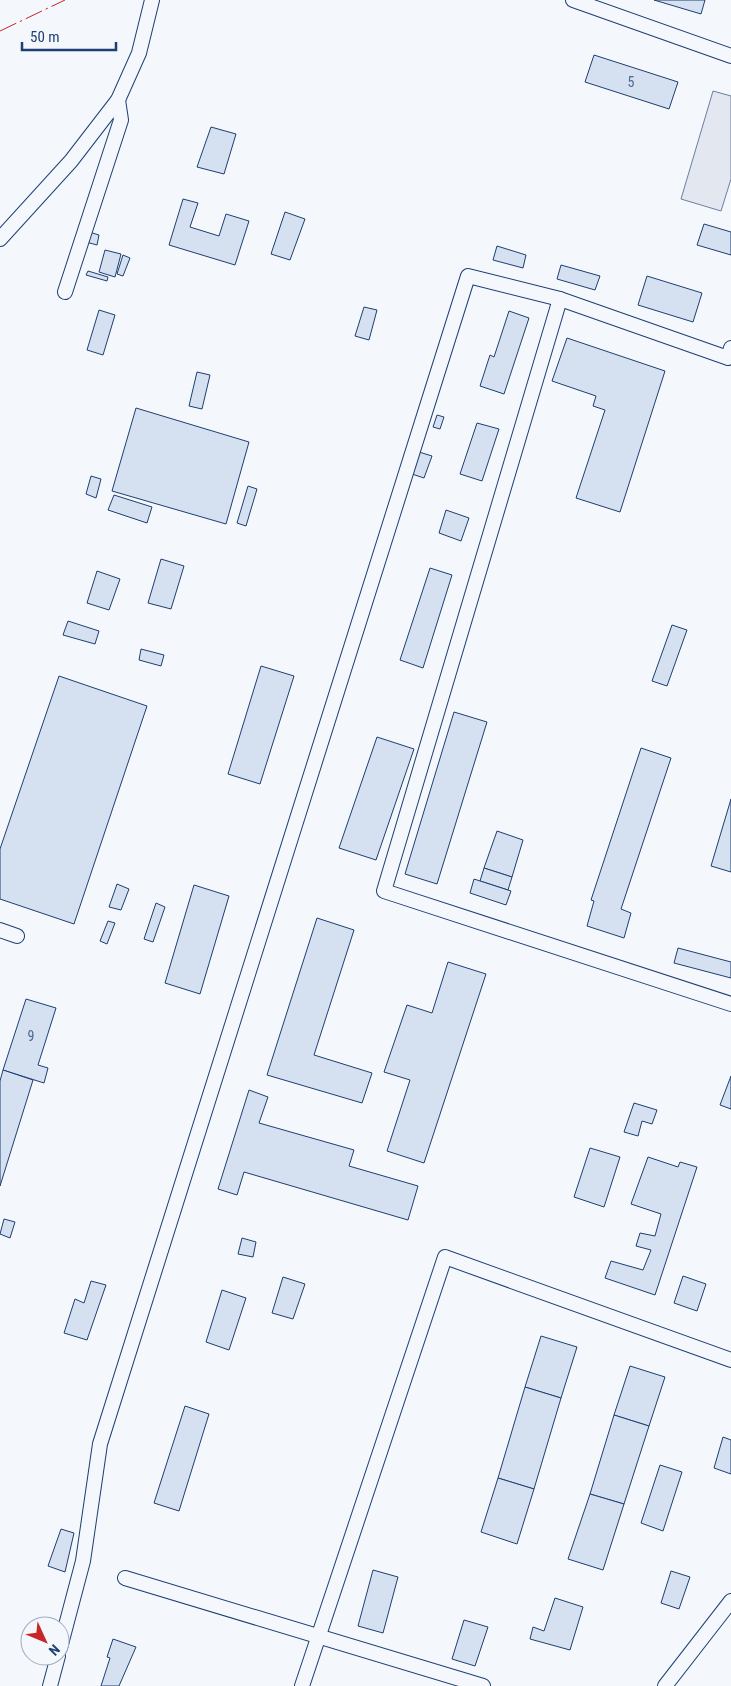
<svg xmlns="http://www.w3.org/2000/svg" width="731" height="1686" font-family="'Roboto Condensed',sans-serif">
	<rect width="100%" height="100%" fill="#f4f7fb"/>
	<path fill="#e3e8f0" stroke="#687fa3" d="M 713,91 L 731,96 L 731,179 L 721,211 L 681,199 Z"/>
	<g fill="#d5e0f0" stroke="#1d3f73">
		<path d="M 654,0 L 705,0 L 701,14 Z"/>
		<path d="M 594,55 L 678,82 L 669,109 L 585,82 Z"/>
		<path d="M 211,127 L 236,134 L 224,174 L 197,167 Z"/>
		<path d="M 183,199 L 198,203 L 190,227 L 219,236 L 226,214 L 249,221 L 235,265 L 169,245 Z"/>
		<path d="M 285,212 L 305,219 L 290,260 L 271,254 Z"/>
		<path d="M 704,224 L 731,232 L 731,255 L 697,245 Z"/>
		<path d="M 89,232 L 99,235 L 97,245 L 86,242 Z"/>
		<path d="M 497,246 L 526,255 L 523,268 L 493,260 Z"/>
		<path d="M 105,250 L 121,254 L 115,277 L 99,272 Z"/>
		<path d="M 123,255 L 130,258 L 123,276 L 117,274 Z"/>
		<path d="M 561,265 L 600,276 L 595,290 L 557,279 Z"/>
		<path d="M 88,271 L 108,277 L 107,281 L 86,275 Z"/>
		<path d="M 647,276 L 702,293 L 693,322 L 638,305 Z"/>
		<path d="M 364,307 L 377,310 L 369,340 L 355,336 Z"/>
		<path d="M 99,310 L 115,315 L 103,355 L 87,350 Z"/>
		<path d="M 509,311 L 529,318 L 504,394 L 480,386 L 490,355 L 494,357 Z"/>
		<path d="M 567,338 L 665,371 L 620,512 L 576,498 L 605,410 L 593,406 L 596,396 L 552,381 Z"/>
		<path d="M 197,372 L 210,375 L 202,409 L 189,406 Z"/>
		<path d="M 136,408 L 249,442 L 226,524 L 112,491 Z"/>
		<path d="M 437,415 L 444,417 L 440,429 L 433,427 Z"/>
		<path d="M 477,423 L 499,429 L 482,481 L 460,474 Z"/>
		<path d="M 419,452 L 432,456 L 424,478 L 412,474 Z"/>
		<path d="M 91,476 L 101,479 L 96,498 L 86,494 Z"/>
		<path d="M 248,486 L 257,489 L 246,526 L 237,523 Z"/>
		<path d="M 114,495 L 152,507 L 147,523 L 108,510 Z"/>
		<path d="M 446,510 L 469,518 L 461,541 L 439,533 Z"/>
		<path d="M 161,559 L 184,566 L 171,609 L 148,603 Z"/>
		<path d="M 430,568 L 452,575 L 423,668 L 400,660 Z"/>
		<path d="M 97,571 L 120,579 L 109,610 L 87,603 Z"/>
		<path d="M 68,621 L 99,631 L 95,644 L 63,635 Z"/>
		<path d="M 672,625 L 687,630 L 667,686 L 652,681 Z"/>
		<path d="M 141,649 L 164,655 L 161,666 L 139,660 Z"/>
		<path d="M 261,666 L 294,676 L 260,784 L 228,774 Z"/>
		<path d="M 59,676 L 147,706 L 74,924 L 0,899 L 0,849 Z"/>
		<path d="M 454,712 L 487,722 L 437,884 L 405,874 Z"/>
		<path d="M 377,737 L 414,749 L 376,860 L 339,848 Z"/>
		<path d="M 641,748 L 671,758 L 621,909 L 631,913 L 624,938 L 587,926 L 594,901 L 591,900 Z"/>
		<path d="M 731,799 L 731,872 L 711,866 Z"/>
		<path d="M 497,831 L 523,840 L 512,877 L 484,868 Z"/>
		<path d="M 484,868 L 512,877 L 508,890 L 480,881 Z"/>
		<path d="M 474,879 L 511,891 L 506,905 L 470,893 Z"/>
		<path d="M 117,884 L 129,889 L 121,910 L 109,907 Z"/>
		<path d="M 194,885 L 229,896 L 200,994 L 165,983 Z"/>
		<path d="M 156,903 L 165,907 L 153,942 L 144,939 Z"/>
		<path d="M 317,918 L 354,930 L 314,1055 L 372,1073 L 362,1103 L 267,1075 Z"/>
		<path d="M 108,921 L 115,923 L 107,944 L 100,941 Z"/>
		<path d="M 678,948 L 731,962 L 731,978 L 674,963 Z"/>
		<path d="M 448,962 L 486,974 L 424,1163 L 387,1151 L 410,1080 L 384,1072 L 407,1005 L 432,1013 Z"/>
		<path d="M 26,999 L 56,1008 L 38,1065 L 48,1068 L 44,1083 L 3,1070 Z"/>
		<path d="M 3,1070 L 33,1080 L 0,1186 L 0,1081 Z"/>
		<path d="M 731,1076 L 731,1109 L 720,1105 Z"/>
		<path d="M 249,1090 L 268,1097 L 259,1123 L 354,1150 L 349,1166 L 418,1186 L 408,1220 L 244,1172 L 237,1195 L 218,1189 Z"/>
		<path d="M 634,1103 L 657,1110 L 652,1124 L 642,1121 L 638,1136 L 624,1132 Z"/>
		<path d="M 590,1148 L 620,1157 L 604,1207 L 574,1197 Z"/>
		<path d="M 648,1157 L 678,1167 L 680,1162 L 697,1167 L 655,1295 L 605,1278 L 611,1261 L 643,1270 L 651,1250 L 636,1246 L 640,1233 L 655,1236 L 661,1214 L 631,1204 Z"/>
		<path d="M 4,1219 L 15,1222 L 10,1238 L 0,1234 Z"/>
		<path d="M 242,1238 L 256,1242 L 253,1257 L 238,1254 Z"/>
		<path d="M 683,1276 L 706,1284 L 697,1311 L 674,1303 Z"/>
		<path d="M 283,1277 L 305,1284 L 293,1319 L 272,1313 Z"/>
		<path d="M 91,1281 L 106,1285 L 87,1340 L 64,1333 L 75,1299 L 84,1303 Z"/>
		<path d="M 222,1290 L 246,1298 L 229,1350 L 206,1342 Z"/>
		<path d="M 541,1336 L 577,1347 L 561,1398 L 525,1387 Z"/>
		<path d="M 630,1366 L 665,1377 L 649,1426 L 614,1415 Z"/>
		<path d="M 525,1387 L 561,1398 L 534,1489 L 498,1478 Z"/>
		<path d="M 185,1406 L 209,1414 L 179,1511 L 154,1503 Z"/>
		<path d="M 614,1415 L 649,1426 L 624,1504 L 590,1494 Z"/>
		<path d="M 723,1437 L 731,1440 L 731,1474 L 714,1468 Z"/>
		<path d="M 660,1465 L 682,1472 L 663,1531 L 641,1523 Z"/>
		<path d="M 498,1478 L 534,1489 L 517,1544 L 481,1532 Z"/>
		<path d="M 590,1494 L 624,1504 L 603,1570 L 568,1559 Z"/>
		<path d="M 61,1529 L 74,1533 L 65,1572 L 48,1566 Z"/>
		<path d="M 373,1570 L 398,1577 L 383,1633 L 358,1626 Z"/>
		<path d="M 671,1571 L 690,1577 L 679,1609 L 661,1603 Z"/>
		<path d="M 555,1598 L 583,1607 L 570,1650 L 530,1639 L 533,1627 L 544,1631 Z"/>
		<path d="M 464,1620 L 488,1627 L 475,1666 L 452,1659 Z"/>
		<path d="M 113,1639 L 136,1647 L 119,1686 L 101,1686 L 110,1658 L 107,1657 Z"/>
	</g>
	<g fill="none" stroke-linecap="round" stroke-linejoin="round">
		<g stroke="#1d3f73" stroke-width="16">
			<g id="minor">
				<path d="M 573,0 L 731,56"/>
				<path d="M 0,239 L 71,161 L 118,100 L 139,53 L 152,0"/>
				<path d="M 65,292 L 121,120 L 118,100"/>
				<path d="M 731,348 L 728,358 L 560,299 L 384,891 L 731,1004"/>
				<path d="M 0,930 L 17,936"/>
				<path d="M 125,1578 L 483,1686"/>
				<path d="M 60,1648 L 83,1561 L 100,1444 L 468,276 L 560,299"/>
				<path d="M 50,1686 L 58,1656"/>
				<path d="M 302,1686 L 445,1257 L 731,1360"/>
				<path d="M 665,1686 L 731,1601"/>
			</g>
		</g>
		<use href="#minor" stroke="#f4f7fb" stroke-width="14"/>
		<path stroke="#c62828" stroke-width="1" stroke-dasharray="18 4 2.5 4" stroke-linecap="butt" d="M 0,31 L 65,0"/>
	</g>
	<g text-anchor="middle" stroke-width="4" stroke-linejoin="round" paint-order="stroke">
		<g font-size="14" fill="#4b6792">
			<text x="631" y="87">5</text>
			<text x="31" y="1041">9</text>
		</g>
	</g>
	<g transform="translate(45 1641) rotate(134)"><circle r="24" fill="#f4f7fb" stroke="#9eadc5"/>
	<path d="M0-4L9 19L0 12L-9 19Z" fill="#c62828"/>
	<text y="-8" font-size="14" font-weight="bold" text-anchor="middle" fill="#1d3f73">N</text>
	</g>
	<path d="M22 42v8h94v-8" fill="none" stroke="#1d3f73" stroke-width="2.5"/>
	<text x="30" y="42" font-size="15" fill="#1d3f73" stroke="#f4f7fb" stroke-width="4" paint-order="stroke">50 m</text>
</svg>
